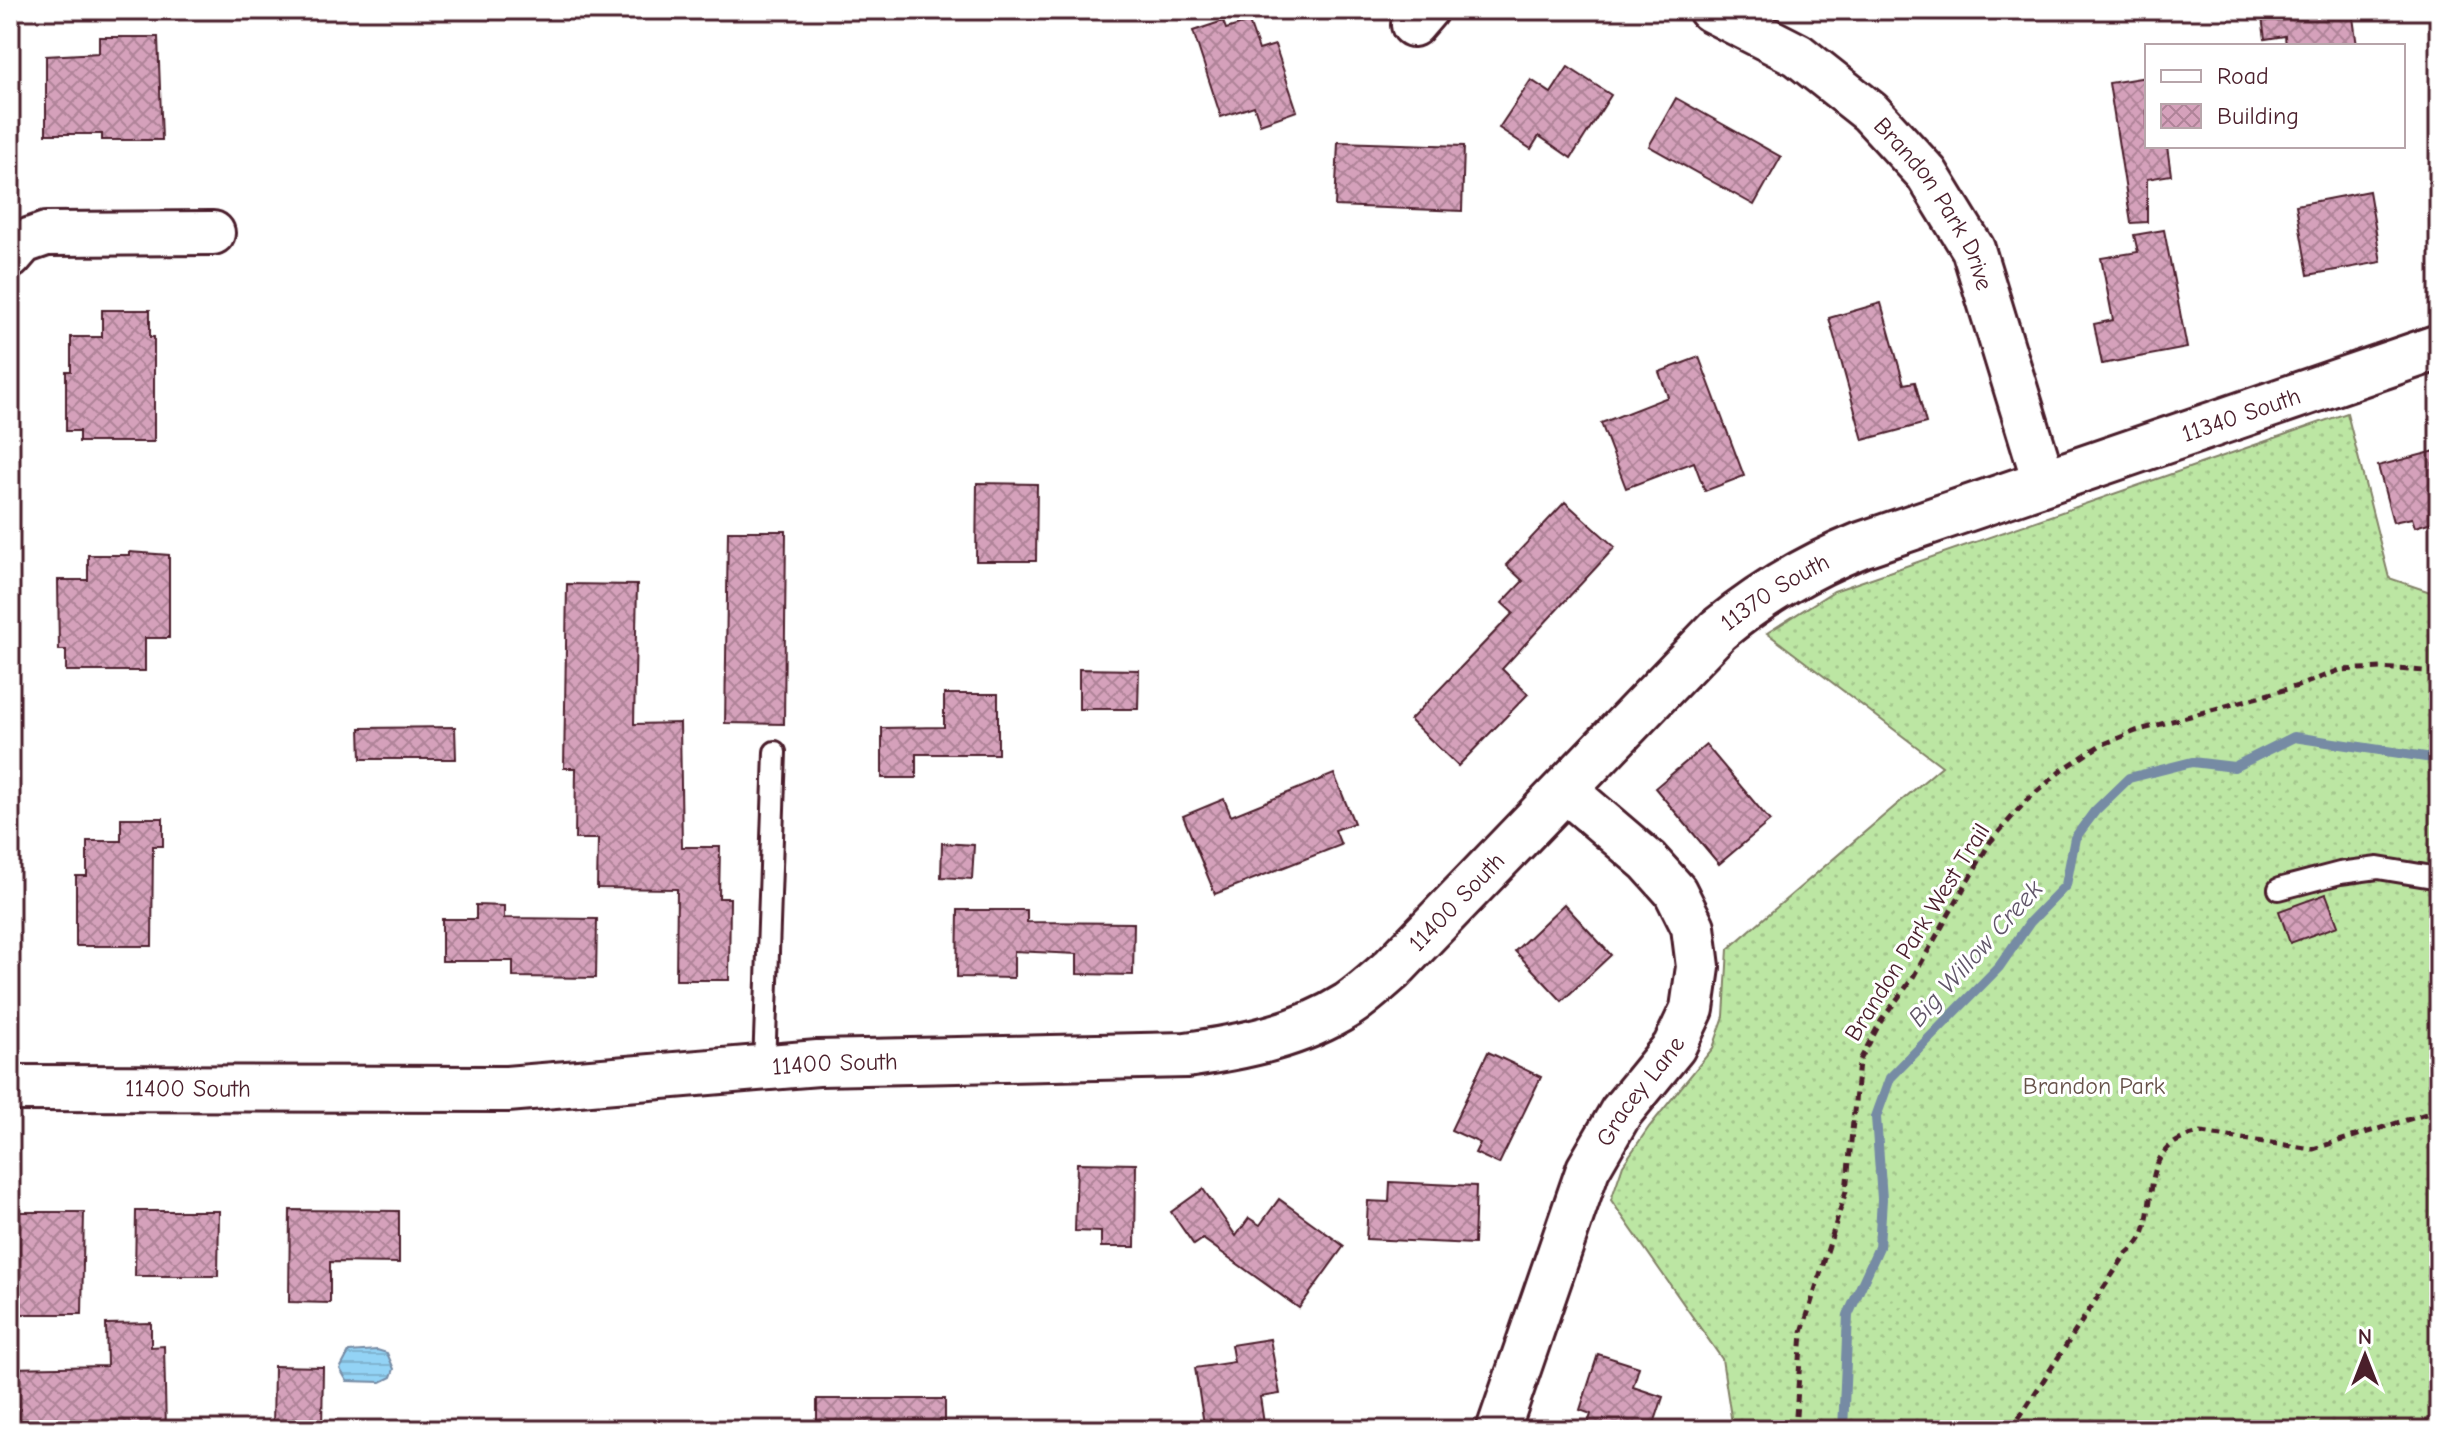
<svg xmlns="http://www.w3.org/2000/svg" width="2449" height="1440" font-family="'Comic Neue',sans-serif">
	<defs>
		<pattern id="grass-dots" width="8" height="8" patternUnits="userSpaceOnUse" patternTransform="scale(2)"><rect width="8" height="8" fill="#bce6a3"/><path d="M2 2h.1M6 6h.1" fill="none" stroke="#a3c58c" stroke-width="1.8" stroke-linecap="round"/></pattern>
		<pattern id="water-rules" width="6" height="5" patternUnits="userSpaceOnUse" patternTransform="scale(2)"><rect width="6" height="5" fill="#93d3f5"/><path d="M0 2.5h6" fill="none" stroke="#80b5d2"/></pattern>
		<pattern id="building-cross-hatch" width="8" height="8" patternUnits="userSpaceOnUse" patternTransform="scale(2)"><rect width="8" height="8" fill="#d5a1bb"/><path d="M0 0l8 8M0 8l8-8" fill="none" stroke="#af8398"/></pattern>
	</defs>
	<rect width="100%" height="100%" fill="#fff"/>
	<filter id="ink" filterUnits="userSpaceOnUse"><feTurbulence type="fractalNoise" baseFrequency=".0125" numOctaves="2"/><feDisplacementMap in="SourceGraphic" scale="16" xChannelSelector="R" yChannelSelector="G"/><feConvolveMatrix kernelMatrix="1 2 1 2 8 2 1 2 1" color-interpolation-filters="sRGB"/></filter>
	<g filter="url(#ink)">
		<path fill="url(#grass-dots)" stroke="#838267" stroke-width="2" d="M 2347,413 L 2389,578 L 2439,595 L 2439,1430 L 1733,1430 L 1722,1359 L 1611,1200 L 1623,1165 L 1649,1127 L 1713,1048 L 1724,1016 L 1728,949 L 1942,766 L 1767,633 L 1834,591 Z"/>
		<path fill="url(#water-rules)" stroke="#768ba4" stroke-width="2" d="M 377,1350 L 387,1353 L 394,1369 L 391,1377 L 381,1382 L 347,1381 L 340,1369 L 349,1352 Z"/>
		<g fill="none" stroke-linecap="round" stroke-linejoin="round">
			<path stroke="#768ba4" stroke-width="10" d="M 1843,1430 L 1848,1315 L 1879,1247 L 1882,1199 L 1876,1117 L 1890,1078 L 1999,967 L 2030,922 L 2066,885 L 2075,838 L 2095,811 L 2129,778 L 2192,762 L 2234,767 L 2294,737 L 2439,759"/>
		</g>
		<g fill="url(#building-cross-hatch)" stroke="#4a1f2b" stroke-width="2">
			<path d="M 2261,10 L 2352,10 L 2357,46 L 2286,46 L 2285,36 L 2265,39 Z"/>
			<path d="M 1223,21 L 1226,29 L 1249,22 L 1259,50 L 1275,45 L 1297,111 L 1260,124 L 1254,106 L 1221,117 L 1193,31 Z"/>
			<path d="M 99,37 L 158,37 L 162,140 L 102,140 L 102,134 L 46,134 L 46,56 L 99,53 Z"/>
			<path d="M 1568,67 L 1611,95 L 1571,158 L 1539,136 L 1531,149 L 1499,128 L 1531,80 L 1551,93 Z"/>
			<path d="M 2147,77 L 2147,146 L 2167,146 L 2171,175 L 2147,179 L 2147,222 L 2131,223 L 2109,83 Z"/>
			<path d="M 1676,98 L 1781,157 L 1754,205 L 1649,146 Z"/>
			<path d="M 1338,142 L 1464,146 L 1462,211 L 1335,206 Z"/>
			<path d="M 2369,191 L 2381,262 L 2308,275 L 2296,205 Z"/>
			<path d="M 2164,230 L 2187,348 L 2102,364 L 2094,324 L 2113,320 L 2101,258 L 2138,252 L 2134,235 Z"/>
			<path d="M 1881,303 L 1904,384 L 1915,382 L 1926,423 L 1863,440 L 1829,318 Z"/>
			<path d="M 102,310 L 150,310 L 150,337 L 154,337 L 154,442 L 79,442 L 79,431 L 66,431 L 66,371 L 71,371 L 71,337 L 102,337 Z"/>
			<path d="M 1699,357 L 1744,476 L 1705,491 L 1694,462 L 1626,488 L 1601,423 L 1668,397 L 1659,372 Z"/>
			<path d="M 2439,450 L 2439,520 L 2415,527 L 2412,518 L 2393,522 L 2378,466 Z"/>
			<path d="M 977,483 L 1037,484 L 1036,561 L 976,561 Z"/>
			<path d="M 1565,502 L 1615,547 L 1502,669 L 1528,694 L 1458,766 L 1410,720 L 1513,613 L 1502,603 L 1523,581 L 1506,565 Z"/>
			<path d="M 728,531 L 786,531 L 784,724 L 725,723 Z"/>
			<path d="M 129,552 L 169,555 L 169,638 L 145,638 L 145,671 L 66,671 L 66,650 L 59,650 L 58,580 L 88,580 L 88,555 L 129,555 Z"/>
			<path d="M 567,584 L 637,585 L 634,724 L 680,723 L 682,847 L 720,847 L 719,898 L 730,898 L 729,980 L 676,980 L 677,889 L 597,888 L 598,839 L 575,839 L 576,768 L 564,768 Z"/>
			<path d="M 1079,669 L 1139,670 L 1138,709 L 1079,709 Z"/>
			<path d="M 944,694 L 998,694 L 998,754 L 916,754 L 916,778 L 882,778 L 882,728 L 944,727 Z"/>
			<path d="M 455,727 L 456,759 L 361,759 L 360,728 Z"/>
			<path d="M 1706,745 L 1770,821 L 1719,864 L 1655,788 Z"/>
			<path d="M 1334,774 L 1354,823 L 1335,830 L 1341,845 L 1215,894 L 1183,816 L 1224,799 L 1231,816 Z"/>
			<path d="M 121,818 L 163,818 L 163,846 L 153,846 L 152,946 L 76,946 L 76,876 L 87,876 L 87,841 L 121,841 Z"/>
			<path d="M 942,843 L 974,845 L 972,879 L 941,877 Z"/>
			<path d="M 2326,894 L 2338,926 L 2290,943 L 2279,911 Z"/>
			<path d="M 1564,904 L 1611,955 L 1562,1001 L 1515,951 Z"/>
			<path d="M 476,905 L 504,906 L 504,918 L 597,919 L 596,978 L 513,977 L 513,961 L 442,961 L 442,919 L 476,919 Z"/>
			<path d="M 958,910 L 1027,910 L 1027,922 L 1134,923 L 1133,975 L 1077,974 L 1077,954 L 1014,951 L 1014,978 L 957,977 Z"/>
			<path d="M 1488,1052 L 1541,1077 L 1499,1164 L 1475,1153 L 1480,1143 L 1451,1130 Z"/>
			<path d="M 1077,1163 L 1136,1164 L 1135,1247 L 1101,1247 L 1101,1232 L 1075,1231 Z"/>
			<path d="M 1390,1182 L 1476,1186 L 1474,1244 L 1366,1239 L 1368,1201 L 1389,1202 Z"/>
			<path d="M 1203,1189 L 1236,1236 L 1249,1218 L 1260,1225 L 1279,1199 L 1344,1246 L 1299,1308 L 1203,1239 L 1194,1245 L 1171,1212 Z"/>
			<path d="M 290,1210 L 399,1211 L 399,1263 L 330,1262 L 330,1303 L 289,1302 Z"/>
			<path d="M 136,1211 L 219,1211 L 218,1276 L 135,1276 Z"/>
			<path d="M 10,1212 L 84,1212 L 82,1314 L 14,1314 L 15,1293 L 10,1293 Z"/>
			<path d="M 151,1323 L 151,1347 L 164,1346 L 166,1430 L 19,1430 L 18,1403 L 10,1403 L 10,1368 L 107,1366 L 106,1324 Z"/>
			<path d="M 1270,1339 L 1280,1394 L 1260,1397 L 1265,1430 L 1205,1430 L 1195,1368 L 1234,1362 L 1231,1345 Z"/>
			<path d="M 1598,1354 L 1639,1367 L 1633,1387 L 1663,1397 L 1652,1430 L 1586,1430 L 1591,1414 L 1580,1410 Z"/>
			<path d="M 274,1366 L 323,1367 L 322,1430 L 273,1430 Z"/>
			<rect x="817" y="1399" width="128" height="31"/>
		</g>
		<g fill="none" stroke-linecap="round" stroke-linejoin="round">
			<g stroke="#4a1f2b" stroke-width="26">
				<g id="service">
					<path d="M 2279,889 L 2340,873 L 2378,868 L 2439,878"/>
					<path d="M 764,1067 L 775,752"/>
				</g>
			</g>
			<g stroke="#4a1f2b" stroke-width="48">
				<g id="minor">
					<path id="s1" d="M 1710,10 L 1798,55 L 1870,112 L 1927,174 L 1973,249 L 2044,481"/>
					<path d="M 1413,25 L 1426,10"/>
					<path d="M 10,257 L 23,242 L 46,234 L 213,233"/>
					<path id="s2" d="M 1498,1430 L 1588,1169 L 1621,1112 L 1674,1047 L 1692,1009 L 1698,967 L 1693,927 L 1675,891 L 1648,861 L 1565,790"/>
				</g>
			</g>
			<g stroke="#4a1f2b" stroke-width="50">
				<g id="tertiary">
					<path id="s3" d="M 10,1088 L 507,1089 L 818,1063 L 1186,1055 C 1242,1047 1299,1036 1348,1005 C 1363,995 1378,981 1392,969 L 1718,630 C 1763,593 1807,567 1861,545 L 2439,347"/>
				</g>
			</g>
			<g stroke="#4a1f2b" stroke-width="5" stroke-dasharray="8 6" stroke-linecap="butt">
				<path d="M 1795,1430 L 1802,1332 L 1846,1191 L 1859,1062 L 1881,1021 L 1912,979 L 1990,842 L 2026,801 L 2062,770 L 2099,746 L 2136,731 L 2298,686 L 2340,670 L 2381,668 L 2439,672"/>
				<path d="M 2011,1430 L 2125,1255 C 2133,1248 2141,1241 2144,1231 C 2157,1188 2142,1144 2201,1133 L 2313,1149 L 2439,1110"/>
			</g>
			<use href="#service" stroke="#fff" stroke-width="20"/>
			<use href="#minor" stroke="#fff" stroke-width="42"/>
			<use href="#tertiary" stroke="#fff" stroke-width="44"/>
		</g>
	</g>
	<g text-anchor="middle" stroke-width="6" stroke-linejoin="round" paint-order="stroke">
		<g font-size="24" fill="#4a1f2b" stroke="#fff">
			<text dy="8" stroke="none"><textPath href="#s1" startOffset="304">Brandon Park Drive</textPath></text>
			<text dy="8" stroke="none"><textPath href="#s3" startOffset="2444">11340 South</textPath></text>
			<text dy="8" stroke="none"><textPath href="#s3" startOffset="1944">11370 South</textPath></text>
			<text dy="8" stroke="none"><textPath href="#s3" startOffset="1498">11400 South</textPath></text>
			<text transform="translate(1917 932) rotate(-58)" y="8">Brandon Park West Trail</text>
			<text dy="8" stroke="none"><textPath href="#s3" startOffset="826">11400 South</textPath></text>
			<text dy="8" stroke="none"><textPath href="#s3" startOffset="178">11400 South</textPath></text>
			<text dy="8" stroke="none"><textPath href="#s2" startOffset="370">Gracey Lane</textPath></text>
		</g>
		<g font-size="24" fill="#665149" stroke="#fff">
			<text x="2094" y="1094">Brandon Park</text>
		</g>
		<g font-size="26" font-style="italic" fill="#605568" stroke="#fff">
			<text transform="translate(1975 953) rotate(-48)" y="9">Big Willow Creek</text>
		</g>
	</g>
	<rect width="2449" height="1440" fill="none" stroke="#fff" stroke-width="40"/>
	<rect x="20" y="20" width="2409" height="1400" fill="none" stroke="#4a1f2b" stroke-width="3" filter="url(#ink)"/>
	<rect x="2145" y="44" width="260" height="104" fill="#ffffff" stroke="#b7a5aa" stroke-width="2"/>
	<rect x="2161" y="70" width="40" height="12" fill="#ffffff" stroke="#b7a5aa" stroke-width="2"/>
	<text x="2217" y="84" font-size="24" fill="#4a1f2b">Road</text>
	<rect x="2161" y="104" width="40" height="24" fill="url(#building-cross-hatch)" stroke="#b7a5aa" stroke-width="2"/>
	<text x="2217" y="124" font-size="24" fill="#4a1f2b">Building</text>
	<g transform="translate(2365 1356)" stroke="#ffffff" stroke-width="6" paint-order="stroke">
	<path d="M0-6L14 30L0 20L-14 30Z" fill="#4a1f2b"/>
	<text y="-12" font-size="22" font-weight="bold" text-anchor="middle" fill="#4a1f2b">N</text>
	</g>
</svg>
